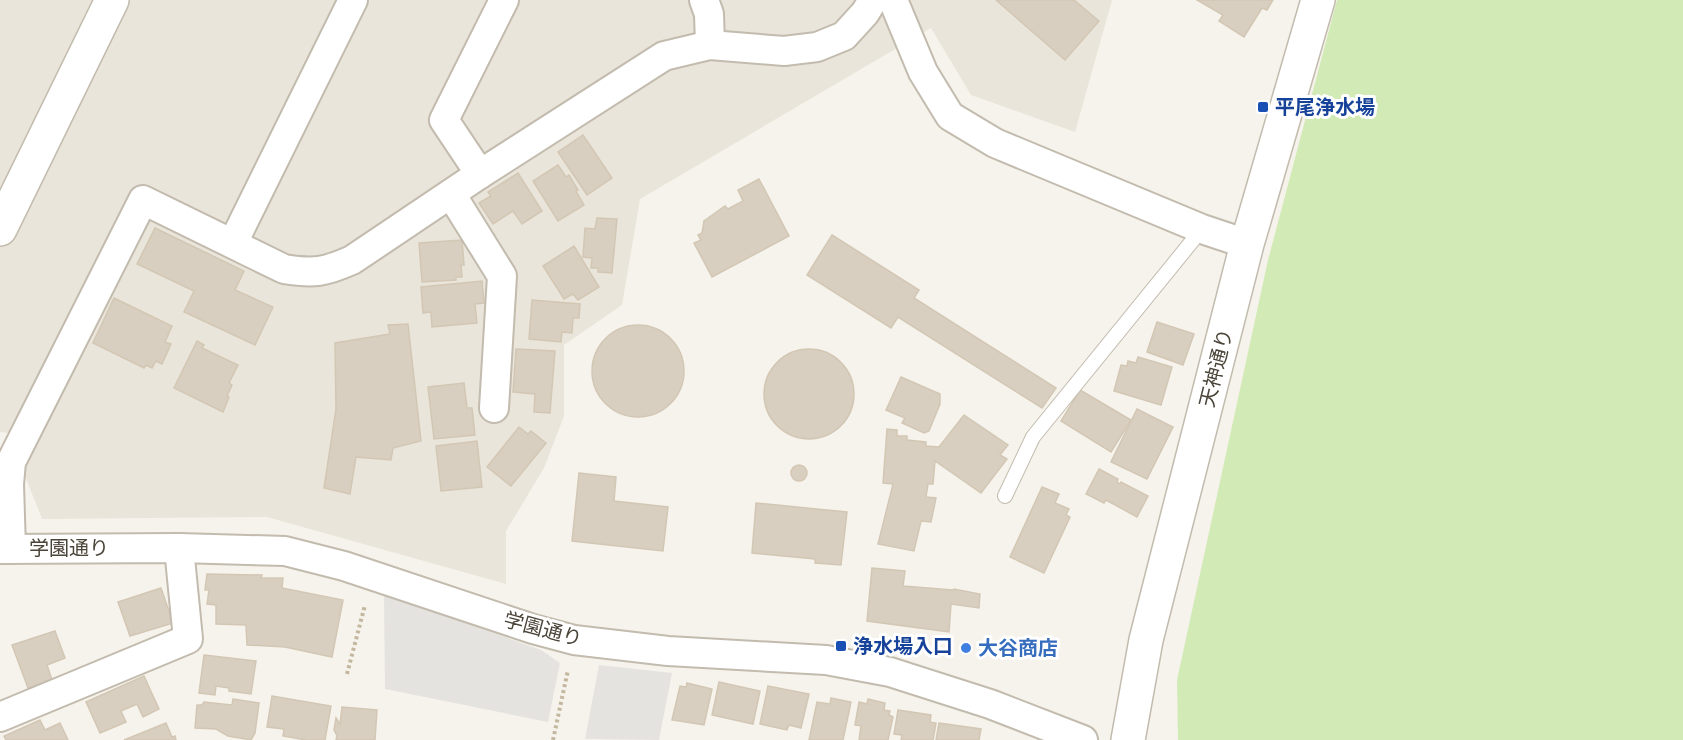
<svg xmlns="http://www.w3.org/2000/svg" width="1683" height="740" font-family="'Open Sans','Noto Sans JP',sans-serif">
	<rect width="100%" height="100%" fill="#f6f3ec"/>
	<path fill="#eae5da" d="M 0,0 L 1112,0 L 1075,132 L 971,95 L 931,28 L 640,199 L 622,305 L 564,345 L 564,416 L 544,468 L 506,531 L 506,584 L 267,517 L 42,519 L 8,433 L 0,432 Z"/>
	<path fill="#d2eab5" d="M 1337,0 L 1683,0 L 1683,740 L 1178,740 L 1177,680 L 1268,260 Z"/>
	<g fill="#e5e3e0">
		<path d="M 384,596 L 424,608 L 541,650 L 560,663 L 548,722 L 385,689 Z"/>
		<path d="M 599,665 L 672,673 L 659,740 L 585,739 Z"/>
	</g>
	<g fill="#d8cfc1" stroke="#d3c7b4" stroke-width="1.5">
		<path d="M 996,0 L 1074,0 L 1099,21 L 1065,60 Z"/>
		<path d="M 1197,0 L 1273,0 L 1267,10 L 1262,8 L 1244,37 L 1219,21 L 1223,15 Z"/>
		<path d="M 583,135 L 612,178 L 587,195 L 558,152 Z"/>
		<path d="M 558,165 L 566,177 L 569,175 L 578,190 L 576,191 L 584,205 L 558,221 L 533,181 Z"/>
		<path d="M 518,173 L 542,211 L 522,224 L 513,211 L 493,224 L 479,203 L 491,196 L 488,192 Z"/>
		<path d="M 759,179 L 789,236 L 712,277 L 694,243 L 701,240 L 698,235 L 702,233 L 704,221 L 725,206 L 728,209 L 743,201 L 738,190 Z"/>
		<path d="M 597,218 L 617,219 L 612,273 L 598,272 L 598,268 L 591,268 L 592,258 L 583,257 L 585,228 L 595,229 Z"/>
		<path d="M 155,228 L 244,271 L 235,290 L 273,307 L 255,345 L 184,312 L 194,291 L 137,264 Z"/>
		<path d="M 832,235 L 919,290 L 914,298 L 1056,388 L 1042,408 L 898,317 L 891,328 L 807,275 Z"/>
		<path d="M 462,240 L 464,265 L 461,265 L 462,277 L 456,277 L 456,280 L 422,282 L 419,243 Z"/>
		<path d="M 574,246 L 599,287 L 578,300 L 573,294 L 564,299 L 543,266 Z"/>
		<path d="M 482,281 L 484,303 L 475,304 L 477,323 L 432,327 L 431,312 L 423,313 L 421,287 Z"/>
		<path d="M 114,298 L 172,326 L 165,342 L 171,344 L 162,364 L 156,361 L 152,368 L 146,365 L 144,368 L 93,343 Z"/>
		<path d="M 532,300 L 580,304 L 579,318 L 573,318 L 572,333 L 562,332 L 561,342 L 529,339 Z"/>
		<path d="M 1157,322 L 1194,334 L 1183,365 L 1147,352 Z"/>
		<path d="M 408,324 L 421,441 L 393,448 L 391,460 L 356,457 L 350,494 L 324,488 L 336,409 L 335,343 L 390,334 L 388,325 Z"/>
		<circle cx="638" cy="371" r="46"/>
		<path d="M 197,341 L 204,345 L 202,348 L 238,365 L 229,383 L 232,385 L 227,396 L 229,397 L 223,412 L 174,388 Z"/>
		<circle cx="809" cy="394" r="45"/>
		<path d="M 516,349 L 555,351 L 550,413 L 534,412 L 535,394 L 513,392 Z"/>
		<path d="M 1138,357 L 1172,367 L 1161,405 L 1114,391 L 1121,365 L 1127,366 L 1128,361 L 1136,363 Z"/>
		<path d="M 901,377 L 940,394 L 940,404 L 929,431 L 924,433 L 902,423 L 905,418 L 886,410 Z"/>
		<path d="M 464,383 L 467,408 L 472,408 L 475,435 L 434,439 L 428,387 Z"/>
		<path d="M 1080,390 L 1131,420 L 1111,452 L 1061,421 Z"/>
		<path d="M 1137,409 L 1173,427 L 1147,479 L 1111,462 Z"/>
		<path d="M 964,415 L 1008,445 L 1000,455 L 1007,459 L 981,493 L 935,461 L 933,484 L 928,484 L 926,497 L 936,498 L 931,522 L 921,521 L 914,551 L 878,544 L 893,484 L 883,483 L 887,429 L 897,430 L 897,436 L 907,436 L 907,440 L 926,442 L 926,446 L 939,447 Z"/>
		<path d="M 519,427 L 528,434 L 531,431 L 546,443 L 511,486 L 487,467 Z"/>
		<path d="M 477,441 L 482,487 L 441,491 L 436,446 Z"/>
		<circle cx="799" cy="473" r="8"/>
		<path d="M 1099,469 L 1118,479 L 1117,482 L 1120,484 L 1121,482 L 1148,496 L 1137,517 L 1106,500 L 1104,503 L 1086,494 Z"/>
		<path d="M 579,473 L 616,477 L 614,501 L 668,507 L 663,551 L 572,541 Z"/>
		<path d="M 1042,487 L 1059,494 L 1055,503 L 1069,509 L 1066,515 L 1070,517 L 1044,573 L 1010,557 Z"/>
		<path d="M 756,503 L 847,512 L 841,565 L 815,563 L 815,559 L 752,553 Z"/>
		<path d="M 872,568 L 905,571 L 903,586 L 953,590 L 954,589 L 980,594 L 979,608 L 951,604 L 949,632 L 867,621 Z"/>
		<path d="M 207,574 L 262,575 L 261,578 L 283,578 L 282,588 L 343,600 L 332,657 L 285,647 L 247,645 L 246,625 L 216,624 L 216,605 L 207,604 L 209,590 L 205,590 Z"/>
		<path d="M 161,588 L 173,623 L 130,636 L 118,602 Z"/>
		<path d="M 55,631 L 65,658 L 47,665 L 52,680 L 28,688 L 12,645 Z"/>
		<path d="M 204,655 L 256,661 L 251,694 L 229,691 L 229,688 L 216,686 L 215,695 L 199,693 Z"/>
		<path d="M 144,676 L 159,709 L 143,717 L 137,704 L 121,711 L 126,722 L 100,733 L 86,702 Z"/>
		<path d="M 719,682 L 760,691 L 753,724 L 712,715 Z"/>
		<path d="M 687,683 L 712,689 L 704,725 L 672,720 L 680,686 L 686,687 Z"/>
		<path d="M 768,686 L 809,694 L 801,728 L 789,725 L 787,730 L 760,724 Z"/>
		<path d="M 272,696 L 331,706 L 325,740 L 306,740 L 283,736 L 284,729 L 267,727 Z"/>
		<path d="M 831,698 L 851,702 L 843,740 L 809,740 L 817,702 L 830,704 Z"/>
		<path d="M 233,699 L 259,703 L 255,733 L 251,740 L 228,736 L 216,729 L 195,728 L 197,705 L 202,705 L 204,702 L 232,705 Z"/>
		<path d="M 868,699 L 885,703 L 884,710 L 890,711 L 889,715 L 893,717 L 888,740 L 859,740 L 861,726 L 855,725 L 859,702 L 867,704 Z"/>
		<path d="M 342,707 L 377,710 L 375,740 L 336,740 L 337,736 L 334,730 L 336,718 L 340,724 Z"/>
		<path d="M 898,710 L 931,715 L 930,722 L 936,723 L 933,740 L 901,740 L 902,735 L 894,734 Z"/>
		<path d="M 40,720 L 45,730 L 60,723 L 68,740 L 6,740 L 4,736 Z"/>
		<path d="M 166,723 L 172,737 L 175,736 L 176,740 L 124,740 Z"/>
		<path d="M 939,723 L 981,729 L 979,740 L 936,740 Z"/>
	</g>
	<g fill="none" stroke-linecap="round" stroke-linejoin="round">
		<g stroke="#c2bbae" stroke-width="16">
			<path id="service" d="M 1005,496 L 1033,437 L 1202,229"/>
		</g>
		<g stroke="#c2bbae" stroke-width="32">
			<g id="minor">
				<path d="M 704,0 L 709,14 L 710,45"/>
				<path d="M 893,0 L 923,72 L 950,116 L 995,143 L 1202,229 L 1247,244"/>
				<path d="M 480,174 L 444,120 L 504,0"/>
				<path d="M 451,194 L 502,276 L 494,408"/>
				<path d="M 233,243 L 353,0"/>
				<path d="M 0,549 L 179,548 L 285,551 L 344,566 L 533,629 L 574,640 L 668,651 L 826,660 L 890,672 L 990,704 L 1083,740"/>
				<path d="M 11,549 L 9,484 L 11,462 L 143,200 L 284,269 C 314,274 325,272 352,260 L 480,174 L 664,56 L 710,45 L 784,51 L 817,47 L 844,36 L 865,13 L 873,0"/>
				<path d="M 0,717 L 188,639 L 179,548"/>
			</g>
		</g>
		<g stroke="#c2bbae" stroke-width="36">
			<g id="tertiary">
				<path d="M 0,229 L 112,0"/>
				<path d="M 1128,740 L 1146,640 L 1247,244 L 1318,0"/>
			</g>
		</g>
		<g stroke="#c4b79f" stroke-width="4" stroke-dasharray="3 3" stroke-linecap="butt">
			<path d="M 347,674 L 365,605"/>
			<path d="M 553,740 L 568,670"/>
		</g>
		<use href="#service" stroke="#fff" stroke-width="14"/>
		<use href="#minor" stroke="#fff" stroke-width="28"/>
		<use href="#tertiary" stroke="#fff" stroke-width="33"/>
	</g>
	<g fill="#1a4fb4" stroke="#fff" stroke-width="2">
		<rect x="1257" y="101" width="12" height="12" rx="3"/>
		<rect x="835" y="640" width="12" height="12" rx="3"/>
	</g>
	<circle fill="#3f7fe0" stroke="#fff" stroke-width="2" cx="966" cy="648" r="6"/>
	<g text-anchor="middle" stroke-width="6" stroke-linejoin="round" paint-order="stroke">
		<g font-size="20" font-weight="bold" fill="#164399" stroke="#fff" text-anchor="start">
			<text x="1275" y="114">平尾浄水場</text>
			<text x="853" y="653">浄水場入口</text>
		</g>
		<g font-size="20" fill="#4b4439" stroke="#fff">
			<text transform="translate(1216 368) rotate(-76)" y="7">天神通り</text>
			<text x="69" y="555">学園通り</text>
			<text transform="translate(543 629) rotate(15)" y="7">学園通り</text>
		</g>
		<g font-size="20" font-weight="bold" fill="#366cbe" stroke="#fff" text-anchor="start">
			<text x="978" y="655">大谷商店</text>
		</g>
	</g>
</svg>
